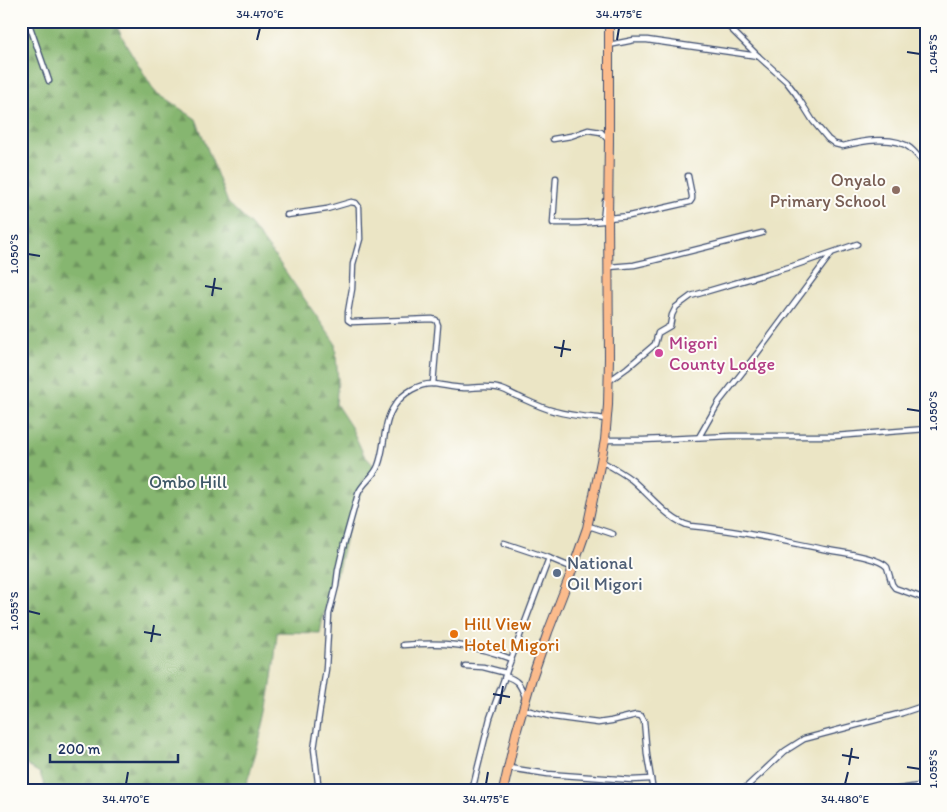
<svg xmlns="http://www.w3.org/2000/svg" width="947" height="812" font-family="Itim,sans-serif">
	<defs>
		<pattern id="forest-firs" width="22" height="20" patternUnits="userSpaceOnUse" patternTransform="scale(1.25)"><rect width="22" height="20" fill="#86b66f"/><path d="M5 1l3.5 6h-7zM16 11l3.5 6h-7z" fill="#6d945e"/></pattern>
	</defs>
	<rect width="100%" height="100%" fill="#fdfcf7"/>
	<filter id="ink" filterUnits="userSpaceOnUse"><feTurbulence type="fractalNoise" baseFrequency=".02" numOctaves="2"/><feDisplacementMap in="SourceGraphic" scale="10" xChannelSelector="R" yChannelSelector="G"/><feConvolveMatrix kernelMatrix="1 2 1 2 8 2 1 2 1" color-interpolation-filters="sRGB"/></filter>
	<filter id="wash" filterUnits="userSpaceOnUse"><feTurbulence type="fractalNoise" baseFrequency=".0096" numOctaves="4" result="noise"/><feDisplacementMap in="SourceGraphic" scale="20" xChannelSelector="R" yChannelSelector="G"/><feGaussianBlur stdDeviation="1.12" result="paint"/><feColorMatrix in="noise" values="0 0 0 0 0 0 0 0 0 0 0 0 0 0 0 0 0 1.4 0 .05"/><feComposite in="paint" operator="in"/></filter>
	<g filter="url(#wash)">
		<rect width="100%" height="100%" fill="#ebe5c5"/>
		<path fill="url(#forest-firs)" stroke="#507266" d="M 21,21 L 114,21 L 126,44 L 155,92 L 196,119 L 228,203 L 251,225 L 274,255 L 335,343 L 338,380 L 336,404 L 351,427 L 364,455 L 377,469 L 364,484 L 349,525 L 338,570 L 328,593 L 320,633 L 277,632 C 276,645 275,658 273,671 C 268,711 257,752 244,791 L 46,791 L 40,773 L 26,765 L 21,755 L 21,359 L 28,314 L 21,307 Z"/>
	</g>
	<g filter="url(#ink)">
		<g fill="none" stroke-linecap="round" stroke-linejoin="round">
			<g stroke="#3a4a6d" stroke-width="7">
				<g id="street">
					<path d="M 28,21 L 49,81"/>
					<path d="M 723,21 L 758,56 L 786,81 L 796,94 L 813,121 L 828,139 L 835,144 L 843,146 C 861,141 894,135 910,148 C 916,153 921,160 926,166"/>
					<path d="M 609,45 L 634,40 L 647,40 L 758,56"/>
					<path d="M 553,139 L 571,136 L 588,130 L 601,132 L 609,141"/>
					<path d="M 556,178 L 553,223 L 578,223 L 603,221 L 605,201"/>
					<path d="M 287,215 L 327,209 L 351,202 L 356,203 L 359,207 L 360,239 L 353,264 L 352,289 L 348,312 L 348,320 L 351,322 L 432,319 L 436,320 L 438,325 L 433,384"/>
					<path d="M 608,218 L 629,216 L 690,202 L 692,199 L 692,196 L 688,176"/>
					<path d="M 609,267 L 634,265 L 647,262 L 762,233"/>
					<path d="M 609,381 L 627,368 L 653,346 L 655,344 L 658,333 L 670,326 L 672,315 L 676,307 L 691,296 L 793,266 L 857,244"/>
					<path d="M 699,437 L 719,402 L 756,355 L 831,254"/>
					<path d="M 605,440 L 643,440 L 731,436 L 835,436 L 926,429"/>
					<path d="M 601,461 C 612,467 623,473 632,480 C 649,494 670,522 691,526 C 737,530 783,541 828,550 C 843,553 878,557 887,567 L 892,584 L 895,588 L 926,599"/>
					<path d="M 587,528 L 592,527 L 613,534"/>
					<path d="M 504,543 L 549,558 L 506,673"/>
					<path d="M 549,558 L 573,568"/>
					<path d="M 403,645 C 442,642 474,644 511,659"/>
					<path d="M 465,666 L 483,667 L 506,673 L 505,676 C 518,680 520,684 525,697"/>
					<path d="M 522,709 L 553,717 L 598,723 L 611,721 L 636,715 L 641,716 L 644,721 L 647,755 L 653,791"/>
					<path d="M 509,768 L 548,774 L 632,780 L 651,779"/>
					<path d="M 319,791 L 314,749 L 326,669 L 329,614 L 336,586 L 338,570 L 344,544 L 358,494 C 362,483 374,477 378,466 C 386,446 382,423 395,405 C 403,393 419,383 434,384 C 444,385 453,388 464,388 C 476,388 489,385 501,389 C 508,391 513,395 519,397 C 530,402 542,408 554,411 C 571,416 589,417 606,419"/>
					<path d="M 472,791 L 490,718 L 505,676"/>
					<path d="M 742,791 L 785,751 L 804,739 L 902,713 L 926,705"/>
					<path d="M 886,791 L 926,785"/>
				</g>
			</g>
			<g stroke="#3a4a6d" stroke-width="10">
				<path id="highway" d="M 503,791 L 516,733 L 532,678 L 548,632 L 573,568 L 587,528 L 601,461 L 605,440 L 608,405 L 609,357 L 608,218 L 609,141 L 609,21"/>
			</g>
			<use href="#street" stroke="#fff" stroke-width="4.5"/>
			<use href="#highway" stroke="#fbbb8c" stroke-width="8"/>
		</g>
	</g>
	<path fill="none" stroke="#1b2f5e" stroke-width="2" d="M 257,40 L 260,28M 617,40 L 619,28M 907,52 L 920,54M 28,254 L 40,256M 205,286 L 222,289M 212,296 L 215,278M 554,347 L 571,350M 561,357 L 564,340M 907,409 L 920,411M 28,611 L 40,614M 144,632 L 161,635M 151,642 L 154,625M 493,694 L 510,697M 500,704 L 503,686M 842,755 L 859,758M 849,765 L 852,748M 907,767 L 920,769M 126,784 L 128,772M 486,784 L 488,772M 845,784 L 848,772"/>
	<circle fill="#8d6e63" stroke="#fdfcf7" stroke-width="2" cx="896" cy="190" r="5"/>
	<circle fill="#d1479c" stroke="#fdfcf7" stroke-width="2" cx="659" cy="353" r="5"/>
	<circle fill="#5c6f8a" stroke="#fdfcf7" stroke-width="2" cx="557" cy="573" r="5"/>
	<circle fill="#e8710a" stroke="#fdfcf7" stroke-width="2" cx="454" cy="634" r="5"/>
	<g text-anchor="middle" stroke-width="4" stroke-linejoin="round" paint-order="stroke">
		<g font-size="18" fill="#785e54" stroke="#fdfcf7" text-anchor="end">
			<text x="886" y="186">Onyalo<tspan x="886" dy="21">Primary School</tspan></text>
		</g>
		<g font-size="18" fill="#b23c85" stroke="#fdfcf7" text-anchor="start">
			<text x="669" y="349">Migori<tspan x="669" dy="21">County Lodge</tspan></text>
		</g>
		<g font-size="18" fill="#3e5867" stroke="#fdfcf7">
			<text x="188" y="488">Ombo Hill</text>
		</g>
		<g font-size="18" fill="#4e5e75" stroke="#fdfcf7" text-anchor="start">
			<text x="567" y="569">National<tspan x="567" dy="21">Oil Migori</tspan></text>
		</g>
		<g font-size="18" fill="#c56008" stroke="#fdfcf7" text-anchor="start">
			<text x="464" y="630">Hill View<tspan x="464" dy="21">Hotel Migori</tspan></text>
		</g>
	</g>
	<rect width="947" height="812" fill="none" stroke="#fdfcf7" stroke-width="55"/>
	<path d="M50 754v8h128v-8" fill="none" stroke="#1b2f5e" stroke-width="2.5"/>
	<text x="58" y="754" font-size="15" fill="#1b2f5e" stroke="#fdfcf7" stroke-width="4" paint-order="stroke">200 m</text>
	<rect x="28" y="28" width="892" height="756" fill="none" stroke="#1b2f5e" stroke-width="2"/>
	<g font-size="12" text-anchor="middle" fill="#1b2f5e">
		<text x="260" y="18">34.470°E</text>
		<text x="619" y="18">34.475°E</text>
		<text transform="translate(933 54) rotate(-90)" y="4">1.045°S</text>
		<text transform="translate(14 254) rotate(-90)" y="4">1.050°S</text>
		<text transform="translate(933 411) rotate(-90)" y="4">1.050°S</text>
		<text transform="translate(14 611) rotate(-90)" y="4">1.055°S</text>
		<text transform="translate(933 769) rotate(-90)" y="4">1.055°S</text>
		<text x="126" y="803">34.470°E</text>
		<text x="486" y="803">34.475°E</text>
		<text x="845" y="803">34.480°E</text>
	</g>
</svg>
